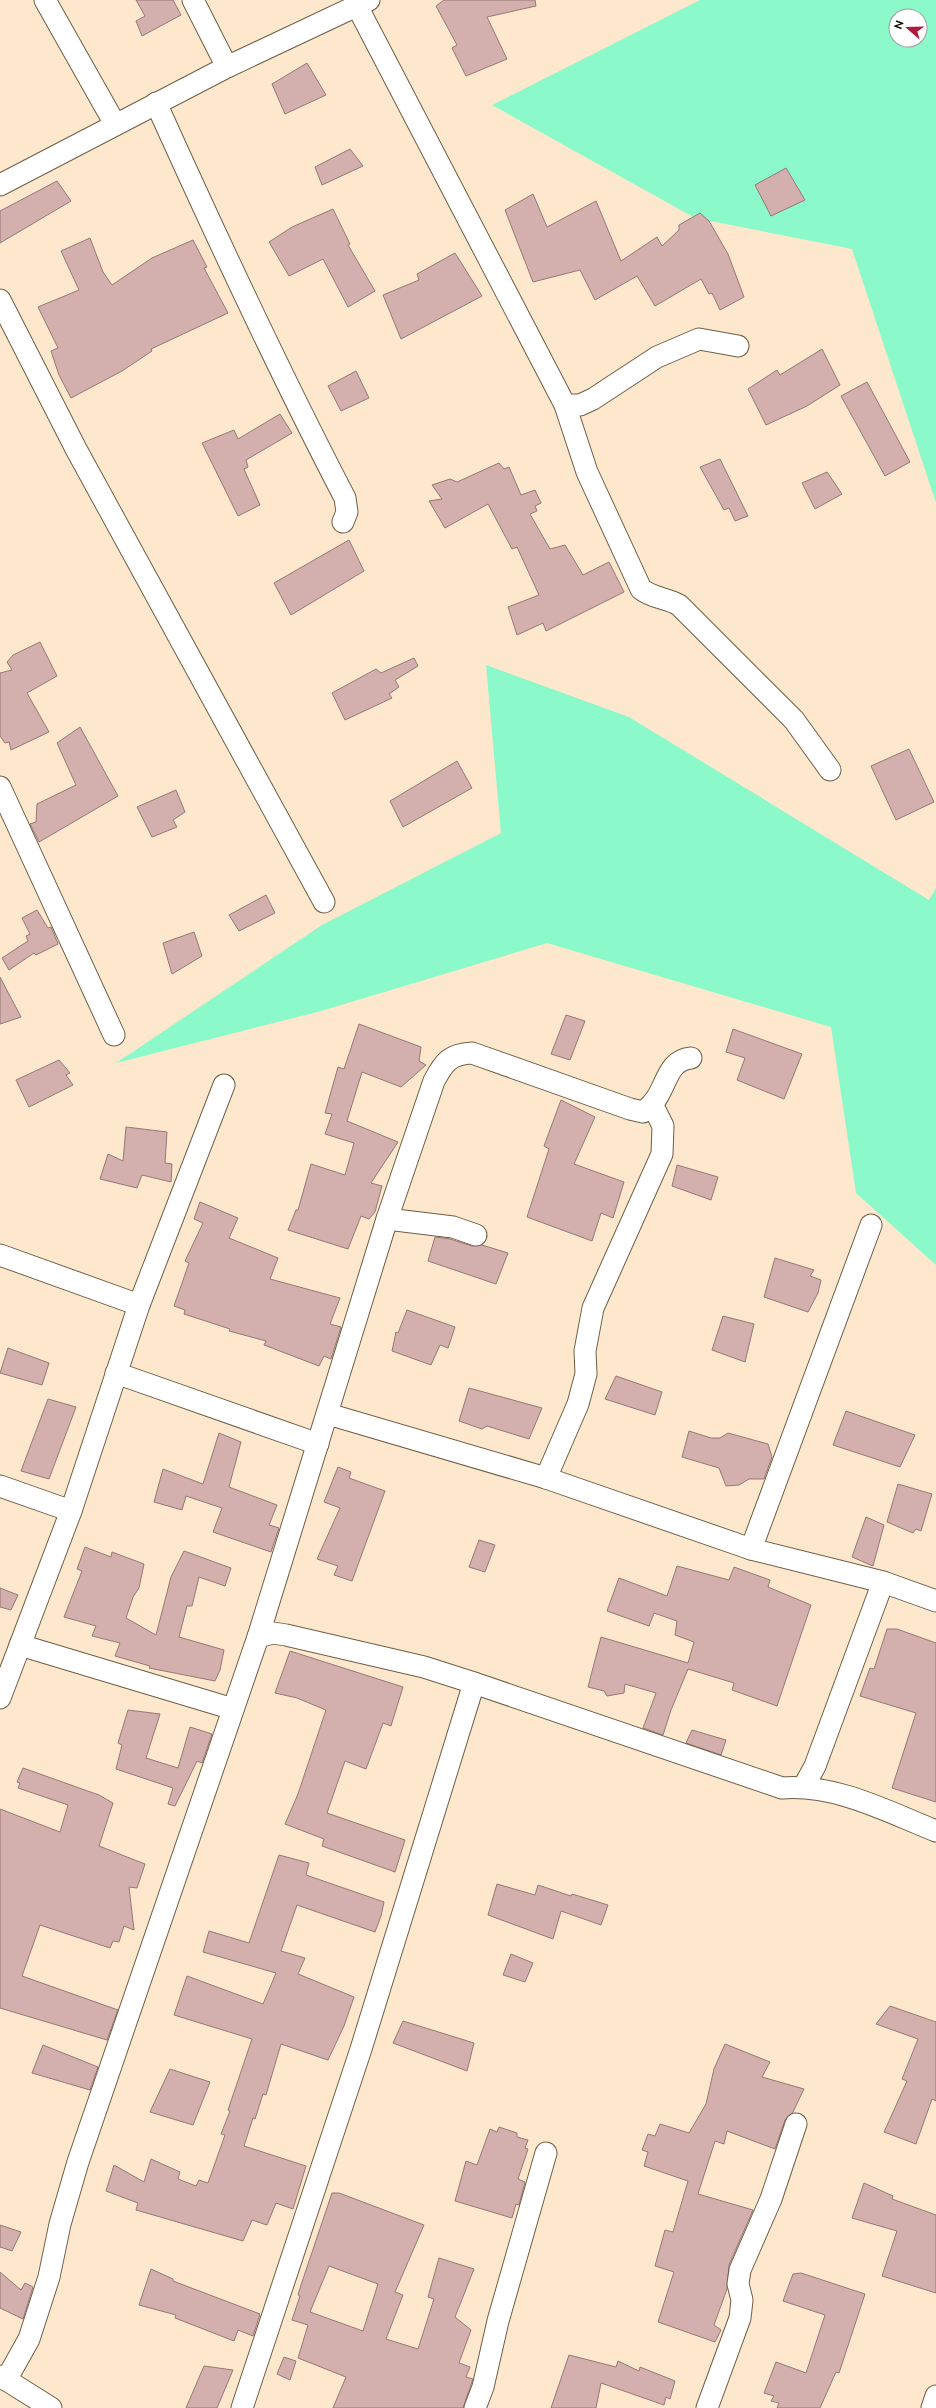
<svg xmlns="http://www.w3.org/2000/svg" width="936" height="2408" font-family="Raleway,sans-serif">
	<rect width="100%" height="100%" fill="#fee8cd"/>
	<g fill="#8bf9ca" fill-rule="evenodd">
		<path d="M 700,0 L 936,0 L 936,503 L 852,249 L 695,218 L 492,105 ZM 896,16 L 920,16 L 920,40 L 896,40 Z"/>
		<path d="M 486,665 L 629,717 L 929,900 L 936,888 L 936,1265 L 856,1193 L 831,1027 L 547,943 L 321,1011 L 116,1063 L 322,925 L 501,833 Z"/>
	</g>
	<g fill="#d3afad" stroke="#987775" fill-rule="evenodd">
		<path d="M 136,0 L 173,0 L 181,15 L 142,36 L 136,21 L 145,16 Z"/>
		<path d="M 444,0 L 535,0 L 536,6 L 487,17 L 507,59 L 466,76 L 452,48 L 457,45 L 436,6 Z"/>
		<path d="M 307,63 L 326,95 L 285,114 L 272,84 Z"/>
		<path d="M 350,149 L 363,166 L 322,185 L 315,167 Z"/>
		<path d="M 786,168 L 805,200 L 771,216 L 755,185 Z"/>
		<path d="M 57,181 L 71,201 L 0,243 L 0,211 Z"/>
		<path d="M 533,194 L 547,227 L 596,201 L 621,261 L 657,237 L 662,246 L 679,230 L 679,225 L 700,213 L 709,221 L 728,254 L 744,297 L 720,310 L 712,293 L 709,294 L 701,279 L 655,306 L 637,276 L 595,300 L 580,270 L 533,282 L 505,210 Z"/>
		<path d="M 333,209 L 350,244 L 348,245 L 375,291 L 348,307 L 323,259 L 289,276 L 269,242 L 292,227 Z"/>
		<path d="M 90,238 L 103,272 L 112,285 L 152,258 L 193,240 L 207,267 L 204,268 L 228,313 L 151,349 L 152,351 L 122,371 L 71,398 L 59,375 L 51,351 L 58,348 L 38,307 L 79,290 L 61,251 Z"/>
		<path d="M 455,253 L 482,296 L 401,339 L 383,295 L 419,280 L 417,274 Z"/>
		<path d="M 822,349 L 840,385 L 807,406 L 766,425 L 748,389 L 777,370 L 780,375 Z"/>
		<path d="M 356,371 L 369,398 L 341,411 L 328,386 Z"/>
		<path d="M 867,382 L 910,462 L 885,476 L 841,396 Z"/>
		<path d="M 280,414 L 292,433 L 246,460 L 248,467 L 244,469 L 260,505 L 238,516 L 202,443 L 234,430 L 238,439 Z"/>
		<path d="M 720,459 L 748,516 L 735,521 L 729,508 L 724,510 L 700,467 Z"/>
		<path d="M 499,463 L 504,469 L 509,467 L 521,495 L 535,490 L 541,503 L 535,506 L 537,511 L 530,514 L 550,549 L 565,545 L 583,575 L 609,562 L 624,592 L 546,631 L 543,623 L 517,635 L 508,607 L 539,595 L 517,547 L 512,549 L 488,504 L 445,528 L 429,501 L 442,499 L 432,485 L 450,479 L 457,482 Z"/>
		<path d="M 827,472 L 842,494 L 815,509 L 802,483 Z"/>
		<path d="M 349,540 L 364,571 L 291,615 L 274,583 Z"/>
		<path d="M 40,642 L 57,676 L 27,693 L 49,732 L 11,750 L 9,742 L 5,743 L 0,736 L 0,673 L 12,670 L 7,662 L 13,655 Z"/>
		<path d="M 414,658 L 418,666 L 395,680 L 399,687 L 389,694 L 392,698 L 345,720 L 332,693 L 376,669 L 381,673 Z"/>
		<path d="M 80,727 L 118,796 L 39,842 L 30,824 L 36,822 L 37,804 L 76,785 L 57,743 Z"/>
		<path d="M 909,749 L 934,802 L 896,820 L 871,766 Z"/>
		<path d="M 457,761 L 472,788 L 403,827 L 390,801 Z"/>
		<path d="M 176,790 L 185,812 L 173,820 L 177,827 L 152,837 L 137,807 Z"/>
		<path d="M 266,895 L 275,913 L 239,931 L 229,915 Z"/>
		<path d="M 37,910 L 48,928 L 51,927 L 58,944 L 36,955 L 34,953 L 9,970 L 2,958 L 28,941 L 26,936 L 30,934 L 22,918 Z"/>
		<path d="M 194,932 L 202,956 L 172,974 L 163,943 Z"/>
		<path d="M 0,977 L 21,1017 L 0,1024 Z"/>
		<path d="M 566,1015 L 585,1021 L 570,1060 L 551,1054 Z"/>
		<path d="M 359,1024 L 421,1047 L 419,1061 L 426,1065 L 401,1087 L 362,1072 L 347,1121 L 398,1142 L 371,1183 L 382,1186 L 375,1212 L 369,1219 L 361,1216 L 348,1249 L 288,1230 L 296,1210 L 298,1210 L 311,1164 L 345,1175 L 354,1143 L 325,1134 L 332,1114 L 325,1113 L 338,1067 L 344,1069 Z"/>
		<path d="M 733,1029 L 802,1054 L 784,1099 L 737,1080 L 745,1058 L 726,1052 Z"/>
		<path d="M 59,1060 L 70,1073 L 66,1075 L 73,1085 L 29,1107 L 16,1080 Z"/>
		<path d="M 561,1100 L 595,1117 L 574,1164 L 624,1182 L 613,1218 L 601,1213 L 592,1241 L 527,1217 L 549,1149 L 544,1146 Z"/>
		<path d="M 126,1127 L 167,1132 L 165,1163 L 172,1164 L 171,1182 L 142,1175 L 137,1188 L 100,1179 L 108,1154 L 123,1161 Z"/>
		<path d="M 677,1165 L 718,1177 L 711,1200 L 672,1186 Z"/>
		<path d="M 200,1202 L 238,1218 L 229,1238 L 278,1258 L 270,1279 L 340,1298 L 330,1324 L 341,1327 L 331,1359 L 324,1356 L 319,1366 L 264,1345 L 266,1341 L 229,1331 L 230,1329 L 184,1314 L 185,1310 L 174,1306 L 189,1263 L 185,1261 L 203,1223 L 194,1219 Z"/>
		<path d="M 435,1237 L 450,1239 L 472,1246 L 482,1245 L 508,1253 L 496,1284 L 428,1261 Z"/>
		<path d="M 775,1258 L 814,1270 L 810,1276 L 821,1280 L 818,1293 L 808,1312 L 764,1297 Z"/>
		<path d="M 407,1310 L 455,1327 L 448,1348 L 440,1345 L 431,1365 L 392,1351 L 396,1332 L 398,1333 Z"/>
		<path d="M 723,1316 L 754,1324 L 745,1362 L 712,1350 Z"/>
		<path d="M 8,1348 L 49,1363 L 42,1385 L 0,1373 Z"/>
		<path d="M 616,1376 L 662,1392 L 655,1415 L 605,1399 Z"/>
		<path d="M 469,1388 L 542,1408 L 529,1439 L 487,1426 L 482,1429 L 459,1421 Z"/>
		<path d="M 48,1399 L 76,1407 L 49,1479 L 21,1471 Z"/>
		<path d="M 846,1411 L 915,1435 L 900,1467 L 833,1445 Z"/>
		<path d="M 689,1431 L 711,1438 L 720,1438 L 728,1433 L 768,1444 L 772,1457 L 764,1479 L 749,1479 L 739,1485 L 726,1486 L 719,1468 L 682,1457 Z"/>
		<path d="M 219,1433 L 241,1442 L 229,1487 L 277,1505 L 269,1525 L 279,1528 L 271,1552 L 213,1532 L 222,1508 L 186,1496 L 182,1510 L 154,1502 L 163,1469 L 203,1484 Z"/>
		<path d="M 338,1467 L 351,1472 L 349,1478 L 385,1491 L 352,1581 L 334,1575 L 338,1566 L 317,1559 L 340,1508 L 324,1502 Z"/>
		<path d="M 898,1484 L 932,1494 L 921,1531 L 916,1529 L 913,1533 L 887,1522 Z"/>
		<path d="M 866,1517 L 884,1525 L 873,1566 L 852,1557 Z"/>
		<path d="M 479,1540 L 495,1545 L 485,1572 L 469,1567 Z"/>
		<path d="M 85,1547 L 111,1557 L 112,1552 L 144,1564 L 139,1588 L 133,1597 L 126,1618 L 156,1635 L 171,1577 L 184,1551 L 231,1568 L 225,1586 L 199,1577 L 192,1606 L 187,1606 L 179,1637 L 224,1650 L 220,1670 L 215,1681 L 149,1668 L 150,1666 L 115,1656 L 120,1643 L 92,1636 L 96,1626 L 64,1617 L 82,1571 L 77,1569 Z"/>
		<path d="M 677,1566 L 729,1580 L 734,1567 L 770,1580 L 768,1587 L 811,1605 L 777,1706 L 732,1690 L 734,1683 L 688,1669 L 671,1710 L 663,1735 L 643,1728 L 656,1693 L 625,1684 L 624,1693 L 607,1696 L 604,1691 L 588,1687 L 601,1637 L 688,1663 L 694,1642 L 675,1635 L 677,1621 L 654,1613 L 649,1626 L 607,1611 L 619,1578 L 667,1596 Z"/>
		<path d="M 0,1588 L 18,1595 L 11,1610 L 0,1607 Z"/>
		<path d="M 887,1629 L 897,1629 L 936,1643 L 936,1802 L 892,1788 L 916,1713 L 860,1696 L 870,1668 L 874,1669 Z"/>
		<path d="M 290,1651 L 403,1687 L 391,1726 L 383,1723 L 366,1769 L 345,1761 L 327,1813 L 405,1840 L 395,1872 L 322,1846 L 324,1839 L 285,1824 L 298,1794 L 326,1710 L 297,1698 L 275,1693 Z"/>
		<path d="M 128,1710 L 160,1714 L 146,1758 L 178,1768 L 190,1727 L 212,1734 L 202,1763 L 197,1761 L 175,1806 L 168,1804 L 173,1788 L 116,1769 L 122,1745 L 118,1743 Z"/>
		<path d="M 692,1730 L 726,1740 L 721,1755 L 686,1743 Z"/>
		<path d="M 23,1768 L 99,1795 L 113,1803 L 99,1846 L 145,1864 L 137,1888 L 129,1887 L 134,1930 L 124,1926 L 119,1942 L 113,1941 L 110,1948 L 40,1925 L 22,1976 L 118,2010 L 107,2040 L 0,2008 L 0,1809 L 60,1832 L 68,1805 L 18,1788 L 20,1783 L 17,1782 Z"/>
		<path d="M 279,1855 L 309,1863 L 306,1875 L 384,1902 L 381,1916 L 375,1932 L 297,1905 L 281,1951 L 305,1958 L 298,1974 L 354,1997 L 344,2026 L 328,2060 L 281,2044 L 266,2095 L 263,2094 L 255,2119 L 253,2118 L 244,2146 L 306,2166 L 293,2209 L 276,2203 L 267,2225 L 252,2220 L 243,2241 L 136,2210 L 138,2203 L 106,2191 L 114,2165 L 144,2182 L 151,2159 L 180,2172 L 178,2179 L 196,2186 L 199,2180 L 208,2183 L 225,2135 L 221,2134 L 230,2111 L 228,2110 L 252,2039 L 174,2015 L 187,1976 L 263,2004 L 276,1973 L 203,1952 L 209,1931 L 249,1943 Z"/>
		<path d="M 497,1884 L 535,1895 L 538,1885 L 571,1896 L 572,1894 L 608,1905 L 601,1925 L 561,1911 L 553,1939 L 488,1915 Z"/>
		<path d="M 511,1954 L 533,1963 L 525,1982 L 503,1975 Z"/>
		<path d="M 890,2006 L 936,2022 L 936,2101 L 932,2099 L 916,2144 L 884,2132 L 907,2081 L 902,2079 L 918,2039 L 876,2024 Z"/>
		<path d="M 403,2021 L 474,2043 L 467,2071 L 393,2043 Z"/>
		<path d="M 725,2044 L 770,2062 L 762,2077 L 804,2089 L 793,2112 L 785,2120 L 775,2149 L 727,2131 L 724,2144 L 715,2141 L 698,2194 L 753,2210 L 729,2265 L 727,2289 L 714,2325 L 721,2330 L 715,2342 L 658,2322 L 674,2272 L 655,2266 L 665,2230 L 673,2232 L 688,2181 L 644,2166 L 648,2152 L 642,2150 L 648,2134 L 655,2136 L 660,2124 L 689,2133 L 706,2104 L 714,2069 Z"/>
		<path d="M 43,2045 L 98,2067 L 90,2090 L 32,2073 Z"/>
		<path d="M 170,2069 L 210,2082 L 193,2125 L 150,2112 Z"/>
		<path d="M 499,2127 L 517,2133 L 517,2137 L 528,2140 L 525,2148 L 528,2149 L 518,2179 L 525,2182 L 519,2205 L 516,2204 L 512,2218 L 455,2201 L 466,2161 L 477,2165 L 490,2129 L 497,2132 Z"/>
		<path d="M 864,2183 L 893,2196 L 892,2199 L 936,2215 L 936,2293 L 882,2276 L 897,2231 L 852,2218 Z"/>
		<path d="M 332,2193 L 339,2193 L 424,2225 L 395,2292 L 403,2295 L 386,2339 L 418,2349 L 434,2299 L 428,2297 L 439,2258 L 474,2269 L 455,2317 L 471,2330 L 459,2363 L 470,2367 L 466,2377 L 473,2379 L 463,2408 L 333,2408 L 346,2377 L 298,2358 L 308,2325 L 292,2320 L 300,2296 L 298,2295 L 302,2282 ZM 329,2266 L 378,2284 L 363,2331 L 310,2312 Z"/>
		<path d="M 0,2225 L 21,2232 L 12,2251 L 0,2247 Z"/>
		<path d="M 151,2269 L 173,2279 L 173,2281 L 260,2314 L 253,2336 L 238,2330 L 234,2341 L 175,2318 L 176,2315 L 139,2305 Z"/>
		<path d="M 0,2272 L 21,2290 L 25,2283 L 33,2287 L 23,2319 L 0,2308 Z"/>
		<path d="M 801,2273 L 865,2294 L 839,2373 L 836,2372 L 820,2408 L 777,2408 L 779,2403 L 771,2401 L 774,2396 L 764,2393 L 776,2362 L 806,2373 L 825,2315 L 783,2301 L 793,2274 Z"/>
		<path d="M 569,2355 L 616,2367 L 618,2361 L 639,2371 L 640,2367 L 675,2381 L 670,2399 L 666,2397 L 664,2405 L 601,2383 L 596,2408 L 551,2408 Z"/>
		<path d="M 284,2357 L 296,2361 L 290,2380 L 277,2374 Z"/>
		<path d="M 204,2366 L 233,2370 L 217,2408 L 186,2408 Z"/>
	</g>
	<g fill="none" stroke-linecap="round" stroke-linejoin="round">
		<g stroke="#705e46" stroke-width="23">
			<g id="street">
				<path d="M 45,0 L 115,124"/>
				<path d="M 193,0 L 227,67"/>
				<path d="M 357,6 L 565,405 L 587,472 L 641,589 C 652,598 667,598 679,605 L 794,720 L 830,770"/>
				<path d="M 156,103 C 216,236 277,368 345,498 L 347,512 L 343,522"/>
				<path d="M 0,185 L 227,67 L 369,0"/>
				<path d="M 0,300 L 76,449 L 324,902"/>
				<path d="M 565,405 L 580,405 L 593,399 L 657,357 L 699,339 L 738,346"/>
				<path d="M 0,787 L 114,1035"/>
				<path d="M 387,1219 L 453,1227 L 476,1235"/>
				<path d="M 0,1255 L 139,1305"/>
				<path d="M 116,1373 L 318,1444"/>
				<path d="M 328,1414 L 546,1478 L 751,1549 L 883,1582 L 936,1601"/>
				<path d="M 546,1478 L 578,1404 L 586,1374 L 585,1351 L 593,1308 L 662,1154 L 663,1126 L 653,1106"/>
				<path d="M 0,1486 L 71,1511"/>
				<path d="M 751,1549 L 871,1225"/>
				<path d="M 258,1637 L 273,1633 L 286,1635 L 424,1667 L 474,1683 L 782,1788 C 836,1784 886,1811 936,1831"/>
				<path d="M 20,1645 L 233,1709"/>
				<path d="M 0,1698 L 71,1511 L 139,1305 L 224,1085"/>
				<path d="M 804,1786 L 815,1766 L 883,1582"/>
				<path d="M 0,2376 L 51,2408"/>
				<path d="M 6,2380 L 29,2339 L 49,2277 L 60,2224 L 78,2162 L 258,1637 L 387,1219 L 434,1081 C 444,1062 450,1054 472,1053 L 630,1109 L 643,1112 C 669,1095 662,1061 691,1058"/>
				<path d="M 242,2408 L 361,2049 L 474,1683"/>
				<path d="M 475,2408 L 483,2387 L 498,2321 L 546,2153"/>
				<path d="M 707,2408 L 740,2318 L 742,2300 L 738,2284 L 740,2270 L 771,2199 L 796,2124"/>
				<path d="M 932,2408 L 936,2396"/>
			</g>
		</g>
		<use href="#street" stroke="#fff" stroke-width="21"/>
	</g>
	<g transform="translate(908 28) rotate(290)"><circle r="19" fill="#ffffff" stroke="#a09d9b"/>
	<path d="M0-3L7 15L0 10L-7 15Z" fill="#ae1a3e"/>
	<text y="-6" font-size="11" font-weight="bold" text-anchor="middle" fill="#120b04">N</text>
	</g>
</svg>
